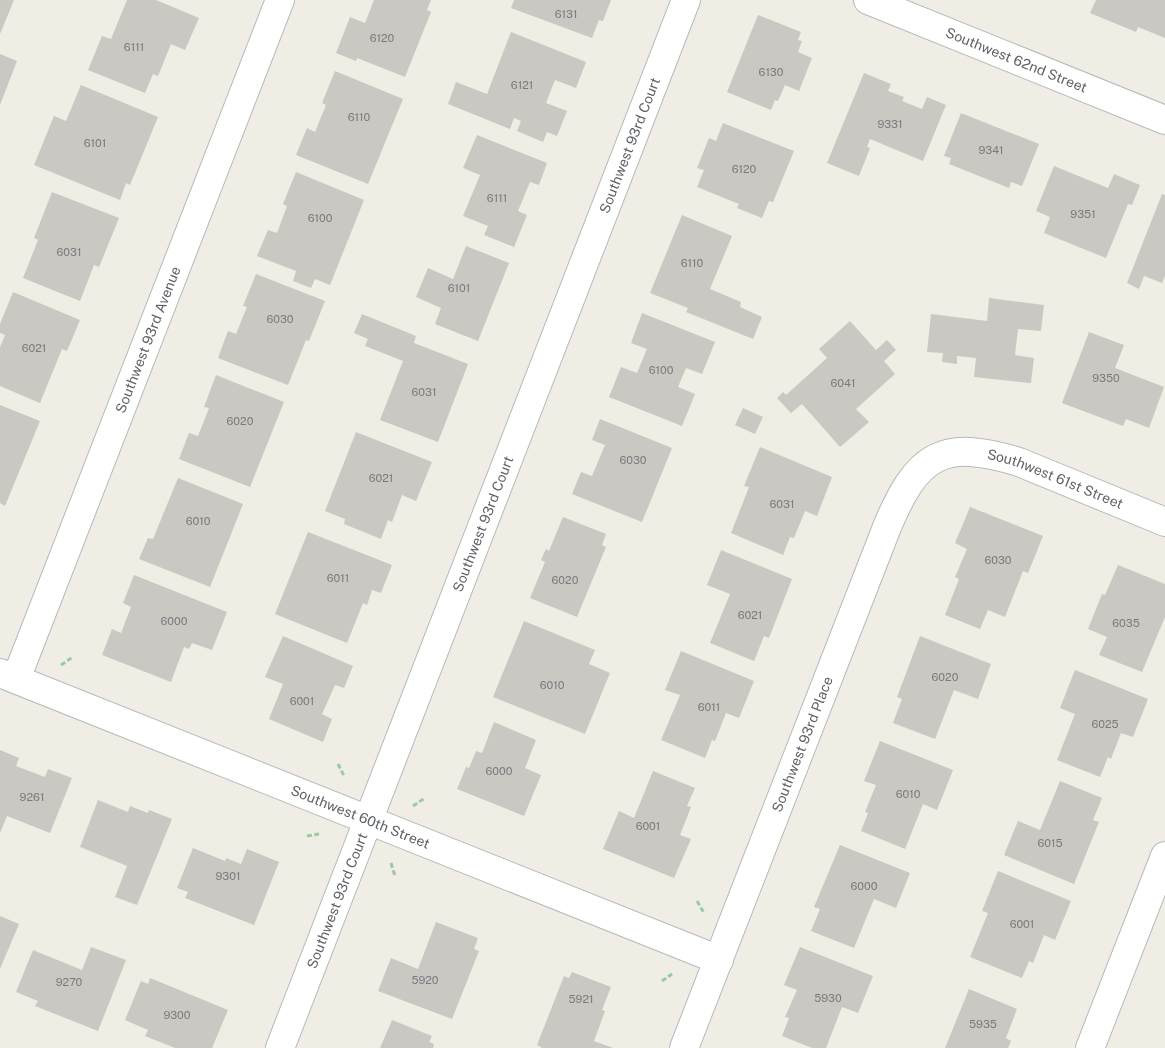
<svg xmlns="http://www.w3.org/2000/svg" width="1165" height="1048" font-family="'Public Sans',sans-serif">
	<rect width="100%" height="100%" fill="#f0ede5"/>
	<g fill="#cbc7c2">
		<path d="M 0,0 L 14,0 L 0,34 Z"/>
		<path d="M 127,0 L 156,0 L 199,18 L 185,50 L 171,44 L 158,76 L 153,74 L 145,93 L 88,70 L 102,36 L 111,39 Z"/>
		<path d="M 374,0 L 431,0 L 427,10 L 431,12 L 405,77 L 357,58 L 356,61 L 336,53 L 350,17 L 365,23 Z"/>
		<path d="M 514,0 L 611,0 L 603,21 L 599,20 L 592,38 L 511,8 Z"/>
		<path d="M 1096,0 L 1165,0 L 1165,38 L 1138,27 L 1136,32 L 1090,13 Z"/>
		<path d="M 758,15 L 801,32 L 798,40 L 802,41 L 798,52 L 812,58 L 799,91 L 785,85 L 778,101 L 775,100 L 771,110 L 727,92 Z"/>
		<path d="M 511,32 L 586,62 L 576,88 L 555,80 L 546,103 L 567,111 L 557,136 L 547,132 L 543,142 L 517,131 L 521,121 L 514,118 L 510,129 L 448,104 L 456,82 L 487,94 Z"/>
		<path d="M 0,54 L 17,61 L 0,105 Z"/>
		<path d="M 335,71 L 403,99 L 368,184 L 296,155 L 307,128 L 315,132 L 326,105 L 322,103 Z"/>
		<path d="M 864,73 L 891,84 L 888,91 L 904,97 L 902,101 L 922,109 L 927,97 L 946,105 L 923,161 L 870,139 L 867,147 L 870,148 L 859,176 L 827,163 Z"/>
		<path d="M 81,85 L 158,117 L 130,185 L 126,183 L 120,200 L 34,165 L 54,116 L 66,121 Z"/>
		<path d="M 961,113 L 1039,144 L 1022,186 L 1011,182 L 1009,188 L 949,164 L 951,158 L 944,156 Z"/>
		<path d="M 723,123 L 794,151 L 773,202 L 769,201 L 762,218 L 737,208 L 739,204 L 697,187 L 704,170 L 697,168 L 709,138 L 716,141 Z"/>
		<path d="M 477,135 L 547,163 L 539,185 L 530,182 L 518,211 L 527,215 L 514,247 L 484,235 L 488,226 L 463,216 L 480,175 L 463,168 Z"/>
		<path d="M 1054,166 L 1108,188 L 1114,174 L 1140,185 L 1132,205 L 1128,204 L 1106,258 L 1044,233 L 1050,217 L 1036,211 Z"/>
		<path d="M 296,172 L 364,200 L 330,285 L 315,279 L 311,288 L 293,281 L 296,271 L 257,256 L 268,230 L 277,233 L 287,206 L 283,204 Z"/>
		<path d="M 52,192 L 119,218 L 99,267 L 94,265 L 80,301 L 23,278 L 38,240 L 34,238 Z"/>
		<path d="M 1162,194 L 1165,195 L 1165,276 L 1162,283 L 1144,276 L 1139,289 L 1127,283 Z"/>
		<path d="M 682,215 L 732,236 L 710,289 L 741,302 L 740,307 L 762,317 L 753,339 L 686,312 L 688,308 L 650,293 Z"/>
		<path d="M 466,246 L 509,263 L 478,341 L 435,324 L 441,308 L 416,297 L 428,268 L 453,279 Z"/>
		<path d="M 256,274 L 325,301 L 309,341 L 306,340 L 288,385 L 218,358 L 228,331 L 236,334 L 247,307 L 243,306 Z"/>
		<path d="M 13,292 L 80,320 L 67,351 L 62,349 L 40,403 L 0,386 L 0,347 L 5,335 L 0,333 L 0,324 Z"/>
		<path d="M 989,298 L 1044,305 L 1041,331 L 1018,329 L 1015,355 L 1034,358 L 1031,383 L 974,377 L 976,358 L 957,356 L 957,364 L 942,362 L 943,353 L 927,352 L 931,314 L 987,321 Z"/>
		<path d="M 642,313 L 715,342 L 702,374 L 686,368 L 678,387 L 695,394 L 682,426 L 609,397 L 621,367 L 637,373 L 647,349 L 631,343 Z"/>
		<path d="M 362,314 L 416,336 L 414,343 L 468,364 L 438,442 L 380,420 L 403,361 L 365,346 L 368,339 L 354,333 Z"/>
		<path d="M 850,321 L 876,350 L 887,340 L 896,350 L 884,361 L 895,374 L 856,409 L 869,422 L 840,447 L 802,404 L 791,413 L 777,398 L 783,392 L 786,395 L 827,358 L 819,349 Z"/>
		<path d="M 1089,332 L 1124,345 L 1115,368 L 1164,387 L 1149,428 L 1126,419 L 1123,426 L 1062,403 Z"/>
		<path d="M 216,375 L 284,402 L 250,487 L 179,459 L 189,433 L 198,436 L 209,408 L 204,407 Z"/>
		<path d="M 0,405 L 40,421 L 5,506 L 0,503 Z"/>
		<path d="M 743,408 L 763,417 L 755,434 L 735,425 Z"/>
		<path d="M 600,419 L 672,448 L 642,522 L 572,494 L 581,472 L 592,476 L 605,445 L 592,440 Z"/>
		<path d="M 356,432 L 432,462 L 416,501 L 402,495 L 392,522 L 388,520 L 381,539 L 344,524 L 345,519 L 325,511 Z"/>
		<path d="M 760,447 L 832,477 L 817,516 L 805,511 L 794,538 L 790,537 L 783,555 L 731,533 L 749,487 L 744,486 Z"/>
		<path d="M 178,478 L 243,504 L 210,587 L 139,559 L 148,538 L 153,539 Z"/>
		<path d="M 970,507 L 1043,536 L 1028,573 L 1023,571 L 1005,617 L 988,610 L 980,629 L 945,615 L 959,579 L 955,577 L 967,549 L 955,543 Z"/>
		<path d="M 563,517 L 606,534 L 602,545 L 606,547 L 577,617 L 530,598 L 545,562 L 541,560 L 546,549 L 549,551 Z"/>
		<path d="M 308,532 L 392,565 L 381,593 L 372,590 L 367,605 L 363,603 L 347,643 L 275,614 Z"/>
		<path d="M 721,550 L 792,579 L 769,638 L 764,636 L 754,661 L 710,643 L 730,594 L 707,585 Z"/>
		<path d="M 1118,565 L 1165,584 L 1165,617 L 1142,672 L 1099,655 L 1107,637 L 1088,629 L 1102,594 L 1105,595 Z"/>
		<path d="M 134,575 L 227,612 L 212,650 L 192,643 L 189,649 L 184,647 L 171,682 L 102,655 L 112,629 L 121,633 L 131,607 L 123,603 Z"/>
		<path d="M 524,621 L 595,650 L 589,664 L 610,673 L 585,734 L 493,697 Z"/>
		<path d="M 283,636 L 353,666 L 344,688 L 335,685 L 322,714 L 332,719 L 323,742 L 269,719 L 283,684 L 265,677 Z"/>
		<path d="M 920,636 L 991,664 L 978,699 L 954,690 L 935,739 L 893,723 L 902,699 L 897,697 Z"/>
		<path d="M 681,651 L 754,681 L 739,718 L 726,713 L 715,741 L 712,740 L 705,758 L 661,740 L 680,695 L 665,690 Z"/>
		<path d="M 1075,670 L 1148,699 L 1133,737 L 1121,733 L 1111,759 L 1108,757 L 1100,777 L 1057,760 L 1075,714 L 1060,708 Z"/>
		<path d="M 494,722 L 536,740 L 525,768 L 541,775 L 524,816 L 457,789 L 466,767 L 469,768 L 476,751 L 482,753 Z"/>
		<path d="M 880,741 L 953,770 L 937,810 L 923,804 L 905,849 L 861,831 L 868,813 L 865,812 L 876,785 L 864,781 Z"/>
		<path d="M 0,750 L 19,758 L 16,766 L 45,777 L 48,769 L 72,778 L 50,833 L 7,816 L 0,833 Z"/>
		<path d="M 653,771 L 695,788 L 687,806 L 691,807 L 680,835 L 691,839 L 674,878 L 603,849 L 619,811 L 634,818 Z"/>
		<path d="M 1060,781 L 1102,798 L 1093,820 L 1099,822 L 1074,884 L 1004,855 L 1018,821 L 1040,830 Z"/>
		<path d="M 98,800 L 128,812 L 130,806 L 148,813 L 149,810 L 172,819 L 137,905 L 115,897 L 127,866 L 80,847 Z"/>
		<path d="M 840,845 L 910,873 L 896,908 L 874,899 L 854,948 L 811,931 L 820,909 L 814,907 Z"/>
		<path d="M 193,848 L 225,861 L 226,858 L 241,864 L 247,849 L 279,862 L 254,925 L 185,898 L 188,892 L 177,888 Z"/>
		<path d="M 998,871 L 1071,901 L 1055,940 L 1044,935 L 1033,963 L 1029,961 L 1022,978 L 970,957 L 988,913 L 982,911 Z"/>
		<path d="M 0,916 L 19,924 L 0,969 Z"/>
		<path d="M 436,922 L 478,938 L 474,949 L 479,951 L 452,1019 L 378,991 L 391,958 L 418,969 Z"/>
		<path d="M 91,947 L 126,960 L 98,1031 L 35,1006 L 38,1001 L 16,992 L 33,950 L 82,970 Z"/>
		<path d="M 800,947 L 873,976 L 858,1013 L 842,1007 L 826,1048 L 812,1048 L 782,1036 L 789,1018 L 785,1017 L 797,990 L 784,985 Z"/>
		<path d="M 572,972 L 611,987 L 602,1010 L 605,1011 L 594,1041 L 613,1048 L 542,1048 L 537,1045 L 564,976 L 569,978 Z"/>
		<path d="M 150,978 L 228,1010 L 212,1048 L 175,1048 L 145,1036 L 148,1030 L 125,1020 L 141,981 L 148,984 Z"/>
		<path d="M 969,989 L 1017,1009 L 1006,1038 L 1011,1041 L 1008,1048 L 945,1048 Z"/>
		<path d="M 392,1020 L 432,1036 L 429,1042 L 434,1044 L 433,1048 L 380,1048 Z"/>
	</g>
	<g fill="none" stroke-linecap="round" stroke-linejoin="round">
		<g stroke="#b6b9bd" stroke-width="30">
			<g id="minor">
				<path id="s1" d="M 868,0 L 1165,120"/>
				<path id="s2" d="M 0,673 L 719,960"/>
				<path id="s3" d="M 16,679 L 280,0"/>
				<path id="s4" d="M 280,1048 L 686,0"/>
				<path id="s5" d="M 684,1048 L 887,527 C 917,455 942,438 1019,462 L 1165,522"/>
				<path d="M 1090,1048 L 1165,856"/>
			</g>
		</g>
		<g stroke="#99cba3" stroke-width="3" stroke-dasharray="5 2.5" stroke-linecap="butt">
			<path d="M 61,665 L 73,657"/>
			<path d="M 338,764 L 344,776"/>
			<path d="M 413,806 L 425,798"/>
			<path d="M 307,836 L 319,834"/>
			<path d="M 391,863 L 395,876"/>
			<path d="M 697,901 L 704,913"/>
			<path d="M 662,981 L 672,974"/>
		</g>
		<use href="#minor" stroke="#fff" stroke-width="28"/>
	</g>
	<g text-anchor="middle" stroke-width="5" stroke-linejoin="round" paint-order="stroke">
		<g font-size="11" fill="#787b7e">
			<text x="566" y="18">6131</text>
			<text x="382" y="42">6120</text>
			<text x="134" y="51">6111</text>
			<text x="771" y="76">6130</text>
			<text x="522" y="89">6121</text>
			<text x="359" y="121">6110</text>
			<text x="890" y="128">9331</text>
			<text x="95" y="147">6101</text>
			<text x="991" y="154">9341</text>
			<text x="744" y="173">6120</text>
			<text x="497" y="202">6111</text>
			<text x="1083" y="218">9351</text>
			<text x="320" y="222">6100</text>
			<text x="69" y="256">6031</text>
			<text x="692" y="267">6110</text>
			<text x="459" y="292">6101</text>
			<text x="280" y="323">6030</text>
			<text x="34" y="352">6021</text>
			<text x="661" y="374">6100</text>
			<text x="1106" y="382">9350</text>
			<text x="843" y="387">6041</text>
			<text x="424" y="396">6031</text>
			<text x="240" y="425">6020</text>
			<text x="633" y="464">6030</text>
			<text x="381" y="482">6021</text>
			<text x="782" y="508">6031</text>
			<text x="198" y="525">6010</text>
			<text x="998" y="564">6030</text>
			<text x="338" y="582">6011</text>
			<text x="565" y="584">6020</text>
			<text x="750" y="619">6021</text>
			<text x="174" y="625">6000</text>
			<text x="1126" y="627">6035</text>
			<text x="945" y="681">6020</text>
			<text x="552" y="689">6010</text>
			<text x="302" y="705">6001</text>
			<text x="709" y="711">6011</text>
			<text x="1105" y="728">6025</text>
			<text x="499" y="775">6000</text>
			<text x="908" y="798">6010</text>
			<text x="32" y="801">9261</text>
			<text x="648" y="830">6001</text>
			<text x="1050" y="847">6015</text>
			<text x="228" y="880">9301</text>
			<text x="864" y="890">6000</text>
			<text x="1022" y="928">6001</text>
			<text x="425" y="984">5920</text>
			<text x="69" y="986">9270</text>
			<text x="828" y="1002">5930</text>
			<text x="581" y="1003">5921</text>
			<text x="177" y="1019">9300</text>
			<text x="983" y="1028">5935</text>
		</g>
		<g font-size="14" fill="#5d6267" stroke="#fff">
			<text dy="5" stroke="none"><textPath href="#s1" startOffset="160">Southwest 62nd Street</textPath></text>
			<text dy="5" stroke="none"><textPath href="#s4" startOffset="968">Southwest 93rd Court</textPath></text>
			<text dy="5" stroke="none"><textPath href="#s3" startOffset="364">Southwest 93rd Avenue</textPath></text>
			<text dy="5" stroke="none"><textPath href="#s5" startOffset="770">Southwest 61st Street</textPath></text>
			<text dy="5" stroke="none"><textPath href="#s4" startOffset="562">Southwest 93rd Court</textPath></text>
			<text dy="5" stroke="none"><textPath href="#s5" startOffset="326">Southwest 93rd Place</textPath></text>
			<text dy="5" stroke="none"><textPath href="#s2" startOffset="388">Southwest 60th Street</textPath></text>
			<text dy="5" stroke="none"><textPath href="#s4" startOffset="158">Southwest 93rd Court</textPath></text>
		</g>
	</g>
</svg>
